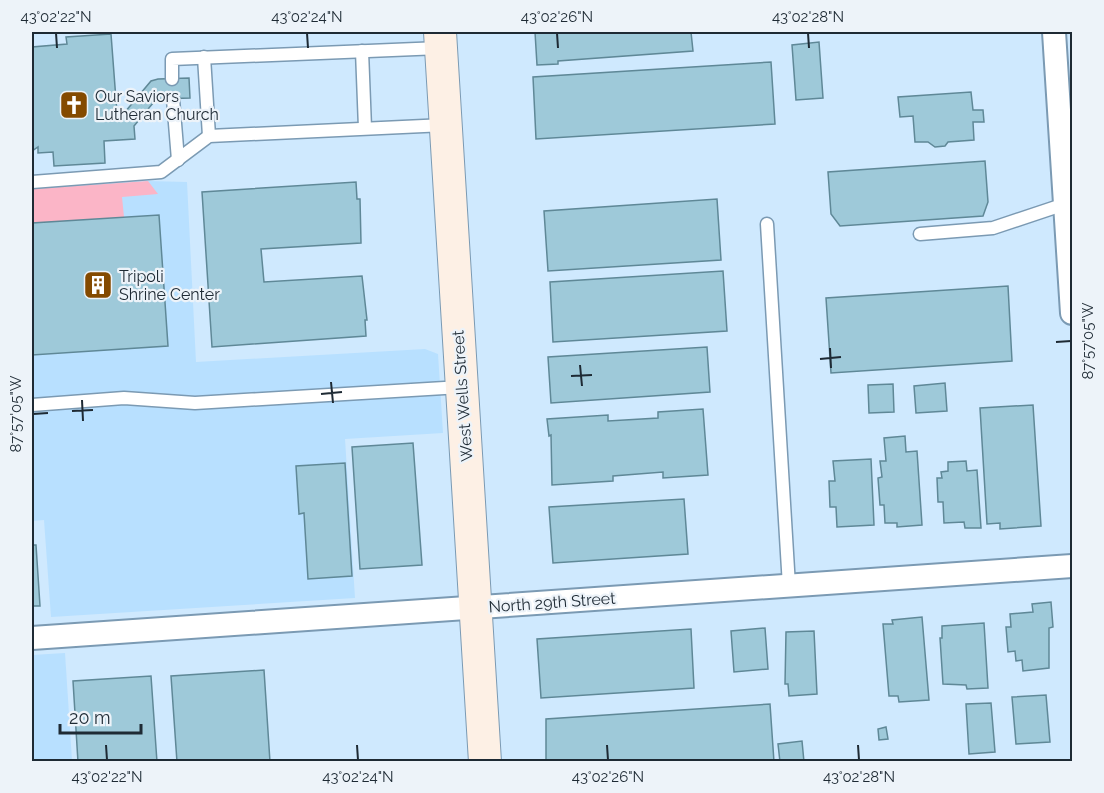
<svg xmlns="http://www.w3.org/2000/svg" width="1104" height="793" font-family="Raleway,sans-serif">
	<rect width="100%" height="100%" fill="#cfe9fe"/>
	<g fill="#b8e0ff">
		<path d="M 148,181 L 187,182 L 196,362 L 425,349 L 438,354 L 443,433 L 345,439 L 355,598 L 51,617 L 44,520 L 32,521 L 32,189 Z"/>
		<path d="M 65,653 L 72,761 L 32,761 L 32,655 Z"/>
	</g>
	<path fill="#fbb5c7" d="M 148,181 L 158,194 L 122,197 L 124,217 L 32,223 L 32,189 Z"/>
	<g fill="#9ec9d9" stroke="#5f8897" stroke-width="1.5">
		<path d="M 535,32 L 694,32 L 691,32 L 693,51 L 558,61 L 558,64 L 537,65 Z"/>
		<path d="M 111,34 L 117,113 L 125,112 L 151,81 L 158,79 L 189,78 L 190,98 L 159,99 L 158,97 L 134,126 L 135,139 L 104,141 L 105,163 L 54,166 L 53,152 L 38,153 L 38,147 L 32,151 L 32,47 L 67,44 L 66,37 Z"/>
		<path d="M 819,42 L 823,98 L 796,100 L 792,45 Z"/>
		<path d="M 771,62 L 775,124 L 536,139 L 533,77 Z"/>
		<path d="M 971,92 L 973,110 L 983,110 L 984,122 L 973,122 L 974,140 L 948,142 L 945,146 L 935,147 L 928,142 L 915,142 L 913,116 L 900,117 L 898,97 Z"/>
		<path d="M 985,161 L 988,202 L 983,216 L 840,226 L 831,214 L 828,172 Z"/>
		<path d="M 356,182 L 357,199 L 360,199 L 361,243 L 261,249 L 264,282 L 362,276 L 367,320 L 365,320 L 366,336 L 212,347 L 202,192 Z"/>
		<path d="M 717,199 L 721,260 L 548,271 L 544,211 Z"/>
		<path d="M 159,215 L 168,346 L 32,355 L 32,223 Z"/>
		<path d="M 723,271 L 727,331 L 553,342 L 550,282 Z"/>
		<path d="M 1008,286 L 1012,361 L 831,373 L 826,298 Z"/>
		<path d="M 707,347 L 710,392 L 551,403 L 548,357 Z"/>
		<path d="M 945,383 L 947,411 L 916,413 L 914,386 Z"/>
		<path d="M 893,384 L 894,412 L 869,413 L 868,385 Z"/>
		<path d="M 1033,405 L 1041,526 L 1000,529 L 1000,523 L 987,524 L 980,408 Z"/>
		<path d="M 703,409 L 708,475 L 663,478 L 663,472 L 613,476 L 613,481 L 552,485 L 551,435 L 549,436 L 547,419 L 608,415 L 608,421 L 658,418 L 658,412 Z"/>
		<path d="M 905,436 L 906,452 L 917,451 L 922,525 L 897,527 L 897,523 L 885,523 L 884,505 L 880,505 L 878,478 L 882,477 L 880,461 L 886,461 L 884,438 Z"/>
		<path d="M 413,443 L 422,565 L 360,569 L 352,447 Z"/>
		<path d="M 871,459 L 874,525 L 837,527 L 836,507 L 830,507 L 829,481 L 835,481 L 833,461 Z"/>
		<path d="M 966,461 L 967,471 L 977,470 L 981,528 L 965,528 L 964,522 L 944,523 L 943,502 L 938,502 L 937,478 L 942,478 L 941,472 L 948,471 L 948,462 Z"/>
		<path d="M 345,463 L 352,576 L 308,579 L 304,513 L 299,514 L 296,466 Z"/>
		<path d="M 684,499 L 688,554 L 553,563 L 549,507 Z"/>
		<path d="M 32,545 L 36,545 L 40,606 L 32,606 Z"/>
		<path d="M 1051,602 L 1053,627 L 1049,628 L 1049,668 L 1023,671 L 1022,660 L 1016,661 L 1015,651 L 1008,652 L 1006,627 L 1011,627 L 1010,614 L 1033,612 L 1032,604 Z"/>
		<path d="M 922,617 L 929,700 L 899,702 L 898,696 L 889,696 L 883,624 L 893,624 L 892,620 Z"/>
		<path d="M 984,623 L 988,688 L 967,689 L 966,685 L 943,684 L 940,638 L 942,638 L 942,626 Z"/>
		<path d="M 765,628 L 768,669 L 734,672 L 731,631 Z"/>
		<path d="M 691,629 L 694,688 L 541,698 L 537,639 Z"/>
		<path d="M 814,631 L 817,694 L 789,696 L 788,684 L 785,684 L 786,632 Z"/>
		<path d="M 264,670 L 270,762 L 177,762 L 171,676 Z"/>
		<path d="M 151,676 L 157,762 L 78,762 L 73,681 Z"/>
		<path d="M 1046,695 L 1050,742 L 1016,744 L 1012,697 Z"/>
		<path d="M 991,703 L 995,752 L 969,754 L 966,704 Z"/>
		<path d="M 770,704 L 774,762 L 546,762 L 546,719 Z"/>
		<path d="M 886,727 L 888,739 L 879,740 L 878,729 Z"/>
		<path d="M 802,741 L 804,762 L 780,762 L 778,744 Z"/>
	</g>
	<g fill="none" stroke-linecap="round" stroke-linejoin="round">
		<g stroke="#7b9ab3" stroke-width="15">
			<g id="lane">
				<path d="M 362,51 L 365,128"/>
				<path d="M 204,57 L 209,136"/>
				<path d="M 172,79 L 172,59 L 440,48"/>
				<path d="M 173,99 L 178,160"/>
				<path d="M 32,182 L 161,172 L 209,136 L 445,125"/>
				<path d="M 767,224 L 789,586"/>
				<path d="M 920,234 L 993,228 L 1065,204"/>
				<path d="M 32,405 L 124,398 L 195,403 L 461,387"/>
			</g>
		</g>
		<g stroke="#7b9ab3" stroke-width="26">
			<g id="street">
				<path d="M 1054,32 L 1072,313"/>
				<path d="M 32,638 L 1072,566"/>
			</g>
		</g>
		<g stroke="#7b9ab3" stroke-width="34">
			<path id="secondary" d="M 440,32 L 485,762"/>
		</g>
		<use href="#lane" stroke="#fff" stroke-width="12"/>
		<use href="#street" stroke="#fff" stroke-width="22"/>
		<use href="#secondary" stroke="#fdf0e5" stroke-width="32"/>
	</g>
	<path fill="none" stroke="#1e2a34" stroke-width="2" d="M 56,33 L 57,48M 307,33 L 308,48M 557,33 L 558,48M 808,33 L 809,48M 1056,342 L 1071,341M 830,348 L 831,368M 820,359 L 841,357M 580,365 L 582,386M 571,376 L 592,375M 331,382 L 333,403M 321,394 L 342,392M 82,400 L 83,421M 72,411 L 93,410M 33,414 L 48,413M 106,745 L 107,760M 357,745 L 358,760M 607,745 L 608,760M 858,745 L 859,760"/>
	<defs>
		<g id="church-square" transform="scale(1.5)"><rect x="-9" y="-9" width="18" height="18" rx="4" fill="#844a00" stroke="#edf3f9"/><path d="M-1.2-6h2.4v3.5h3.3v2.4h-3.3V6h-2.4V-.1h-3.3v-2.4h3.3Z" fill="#fff"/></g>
		<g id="building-square" transform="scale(1.5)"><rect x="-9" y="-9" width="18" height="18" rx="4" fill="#844a00" stroke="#edf3f9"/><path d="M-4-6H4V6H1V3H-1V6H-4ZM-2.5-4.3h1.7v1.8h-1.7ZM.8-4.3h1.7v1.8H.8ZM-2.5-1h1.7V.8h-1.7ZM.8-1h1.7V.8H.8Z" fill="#fff"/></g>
	</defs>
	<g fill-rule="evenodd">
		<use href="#church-square" x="74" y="105"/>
		<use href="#building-square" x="98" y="285"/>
	</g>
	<g text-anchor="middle" stroke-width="4.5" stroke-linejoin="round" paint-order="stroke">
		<g font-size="16" fill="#1e2a34" stroke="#edf3f9" text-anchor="start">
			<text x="95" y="102">Our Saviors<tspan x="95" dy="18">Lutheran Church</tspan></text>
			<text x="119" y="282">Tripoli<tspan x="119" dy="18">Shrine Center</tspan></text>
		</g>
		<g font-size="16" fill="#1e2a34" stroke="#edf3f9">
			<text transform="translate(462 396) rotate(-94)" y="6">West Wells Street</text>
			<text transform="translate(552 602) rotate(-4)" y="6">North 29th Street</text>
		</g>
	</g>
	<rect width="1104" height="793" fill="none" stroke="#edf3f9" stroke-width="66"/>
	<path d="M60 724v9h81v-9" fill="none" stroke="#1e2a34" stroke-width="3"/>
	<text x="69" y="724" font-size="18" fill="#1e2a34" stroke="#edf3f9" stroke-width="4.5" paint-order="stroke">20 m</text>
	<rect x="33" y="33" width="1038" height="727" fill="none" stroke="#1e2a34" stroke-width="2"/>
	<g font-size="15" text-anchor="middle" fill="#1e2a34">
		<text x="56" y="22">43°02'22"N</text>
		<text x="307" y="22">43°02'24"N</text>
		<text x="557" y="22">43°02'26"N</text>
		<text x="808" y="22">43°02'28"N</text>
		<text transform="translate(1088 341) rotate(-90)" y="5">87°57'05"W</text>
		<text transform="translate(16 414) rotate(-90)" y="5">87°57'05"W</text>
		<text x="107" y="782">43°02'22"N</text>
		<text x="358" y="782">43°02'24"N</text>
		<text x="608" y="782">43°02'26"N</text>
		<text x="859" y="782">43°02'28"N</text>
	</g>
</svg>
